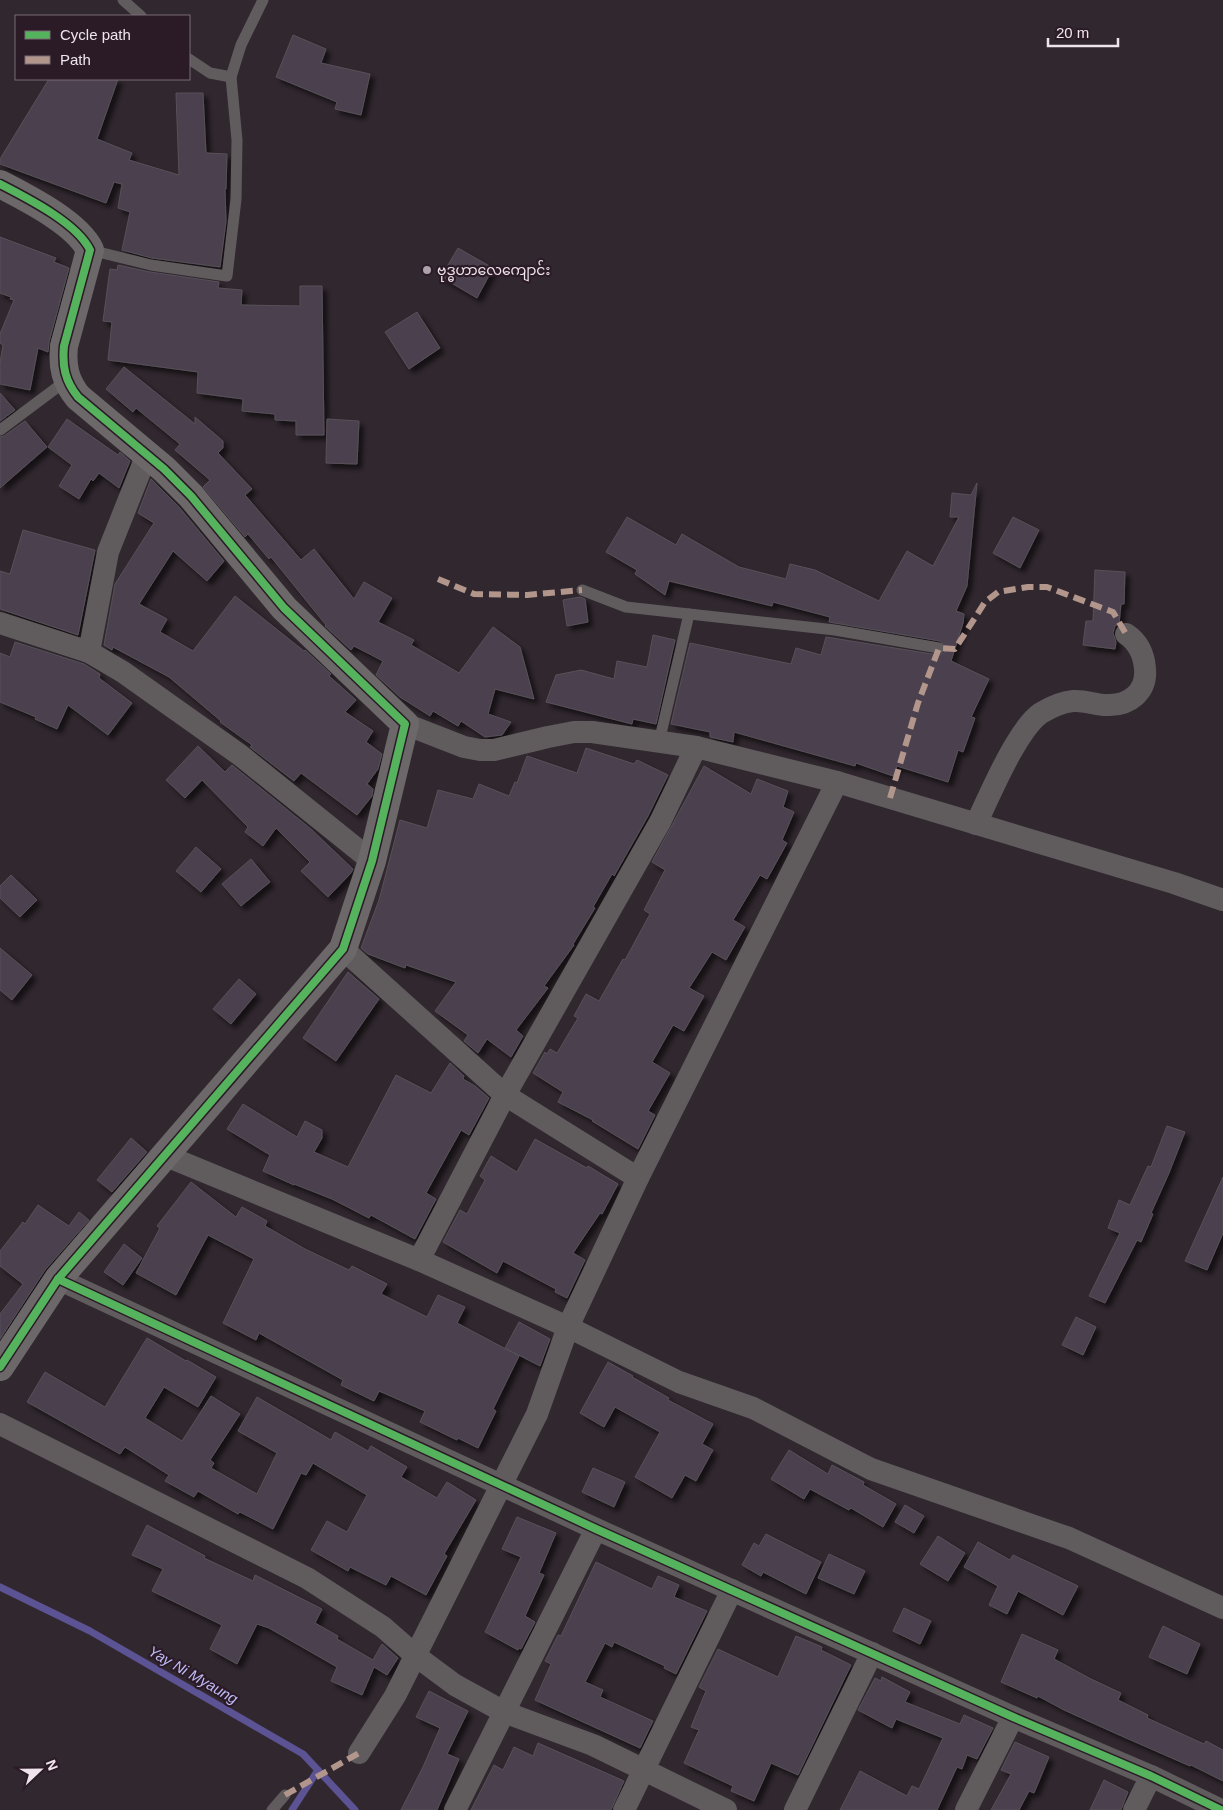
<svg xmlns="http://www.w3.org/2000/svg" width="1223" height="1810" font-family="Helvetica,'Noto Sans Myanmar',sans-serif">
	<defs>
		<filter id="shadow"><feDropShadow dx="4.5" dy="4.5" stdDeviation="2.5" flood-color="#0009"/></filter>
	</defs>
	<rect width="100%" height="100%" fill="#31282f"/>
	<g fill="none" stroke-linecap="round" stroke-linejoin="round">
		<g stroke="#5c5394" stroke-width="7">
			<path d="M 0,1587 L 90,1631 L 303,1754 L 355,1810"/>
			<path d="M 292,1810 L 318,1770"/>
		</g>
	</g>
	<g fill="#4b3f4e" stroke="#575158" filter="url(#shadow)">
		<path d="M 293,35 L 326,49 L 321,63 L 370,74 L 361,115 L 335,109 L 337,102 L 276,77 Z"/>
		<path d="M 49,79 L 118,79 L 97,139 L 132,153 L 129,160 L 179,175 L 176,93 L 203,93 L 206,153 L 227,154 L 226,189 L 225,189 L 226,221 L 220,267 L 152,258 L 122,250 L 130,212 L 118,208 L 122,184 L 114,182 L 106,203 L 0,164 L 0,159 Z"/>
		<path d="M 0,237 L 56,258 L 54,262 L 69,268 L 49,342 L 48,352 L 38,348 L 30,390 L 0,384 L 0,363 L 3,345 L 0,343 L 0,334 L 14,300 L 10,299 L 11,297 L 0,293 Z"/>
		<path d="M 458,248 L 493,268 L 477,298 L 441,277 Z"/>
		<path d="M 118,265 L 150,272 L 219,282 L 218,288 L 242,290 L 241,305 L 300,306 L 300,286 L 322,286 L 324,435 L 296,435 L 296,421 L 275,420 L 275,414 L 242,411 L 243,399 L 197,393 L 198,372 L 108,360 L 112,322 L 103,321 L 110,269 L 117,270 Z"/>
		<path d="M 417,312 L 440,348 L 409,369 L 385,332 Z"/>
		<path d="M 124,367 L 195,424 L 195,417 L 223,441 L 223,448 L 218,453 L 252,489 L 245,495 L 301,560 L 314,549 L 354,599 L 364,582 L 392,598 L 378,622 L 414,640 L 411,645 L 459,673 L 493,627 L 520,647 L 534,699 L 495,689 L 488,714 L 511,722 L 502,735 L 485,737 L 461,721 L 458,726 L 433,711 L 430,716 L 400,697 L 376,675 L 383,661 L 354,646 L 351,650 L 325,626 L 326,625 L 271,557 L 269,559 L 248,534 L 245,537 L 203,487 L 210,480 L 175,450 L 180,444 L 136,408 L 133,412 L 106,389 Z"/>
		<path d="M 0,393 L 15,410 L 0,421 Z"/>
		<path d="M 67,419 L 118,455 L 120,452 L 130,461 L 119,488 L 99,473 L 93,481 L 91,479 L 79,499 L 59,486 L 72,465 L 48,447 Z"/>
		<path d="M 327,419 L 359,421 L 357,464 L 326,463 Z"/>
		<path d="M 25,421 L 47,447 L 0,488 L 0,437 L 4,436 Z"/>
		<path d="M 151,479 L 179,507 L 224,561 L 207,581 L 173,551 L 139,604 L 167,619 L 160,632 L 193,651 L 235,596 L 304,651 L 305,650 L 331,674 L 329,676 L 356,700 L 345,712 L 373,731 L 366,742 L 382,754 L 378,769 L 367,784 L 373,789 L 372,796 L 357,815 L 301,773 L 294,781 L 250,747 L 252,745 L 220,722 L 221,721 L 169,677 L 113,647 L 112,650 L 104,645 L 115,584 L 154,523 L 138,513 Z"/>
		<path d="M 977,483 L 967,586 L 956,611 L 964,614 L 963,623 L 951,661 L 989,679 L 971,717 L 975,718 L 963,752 L 958,750 L 948,782 L 897,766 L 893,776 L 856,763 L 855,766 L 734,732 L 733,742 L 710,737 L 710,732 L 671,724 L 690,643 L 791,664 L 796,648 L 821,655 L 826,637 L 938,655 L 944,653 L 946,646 L 940,641 L 829,622 L 830,617 L 773,602 L 772,606 L 669,581 L 665,595 L 635,574 L 637,570 L 606,552 L 627,517 L 676,545 L 682,534 L 739,567 L 786,579 L 790,564 L 815,570 L 879,601 L 907,551 L 933,566 L 959,517 L 950,517 L 952,493 L 971,495 Z"/>
		<path d="M 1013,517 L 1039,530 L 1020,568 L 993,553 Z"/>
		<path d="M 23,530 L 95,550 L 78,635 L 0,609 L 0,571 L 10,574 Z"/>
		<path d="M 1095,570 L 1125,572 L 1124,604 L 1121,604 L 1119,624 L 1115,626 L 1113,633 L 1116,642 L 1115,649 L 1083,645 L 1086,621 L 1093,621 Z"/>
		<path d="M 580,597 L 585,599 L 588,622 L 567,626 L 563,600 Z"/>
		<path d="M 653,635 L 675,640 L 656,724 L 633,719 L 632,724 L 546,702 L 556,675 L 581,670 L 614,679 L 617,661 L 647,667 Z"/>
		<path d="M 15,642 L 84,664 L 100,674 L 99,678 L 132,703 L 108,735 L 68,705 L 57,729 L 35,719 L 36,717 L 0,702 L 0,653 L 10,657 Z"/>
		<path d="M 198,746 L 225,772 L 232,765 L 311,829 L 353,869 L 351,873 L 328,897 L 301,871 L 310,862 L 276,828 L 263,846 L 245,832 L 248,827 L 202,780 L 185,798 L 166,780 Z"/>
		<path d="M 586,748 L 634,764 L 637,760 L 668,775 L 648,816 L 614,876 L 612,874 L 593,907 L 595,908 L 573,944 L 574,945 L 544,986 L 548,988 L 516,1030 L 523,1036 L 511,1057 L 487,1039 L 478,1053 L 464,1041 L 468,1035 L 435,1011 L 456,982 L 406,965 L 405,968 L 368,954 L 361,948 L 379,900 L 400,820 L 427,828 L 438,790 L 473,799 L 479,784 L 509,796 L 515,782 L 517,783 L 527,756 L 577,773 Z"/>
		<path d="M 704,766 L 751,794 L 757,779 L 788,791 L 783,807 L 794,812 L 782,840 L 787,843 L 767,879 L 760,875 L 733,920 L 745,927 L 726,960 L 712,952 L 689,988 L 704,996 L 684,1031 L 673,1025 L 652,1062 L 670,1073 L 648,1111 L 655,1115 L 638,1149 L 592,1121 L 593,1120 L 558,1102 L 563,1092 L 533,1073 L 545,1052 L 547,1054 L 550,1049 L 557,1053 L 578,1018 L 574,1016 L 586,994 L 599,1001 L 623,959 L 625,960 L 650,914 L 644,910 L 665,870 L 652,862 Z"/>
		<path d="M 196,847 L 221,869 L 201,892 L 176,871 Z"/>
		<path d="M 251,859 L 270,882 L 241,906 L 222,884 Z"/>
		<path d="M 11,875 L 37,900 L 20,917 L 0,898 L 0,886 Z"/>
		<path d="M 0,948 L 32,975 L 12,1000 L 0,990 Z"/>
		<path d="M 348,972 L 379,999 L 336,1061 L 303,1038 Z"/>
		<path d="M 239,979 L 256,994 L 231,1024 L 213,1009 Z"/>
		<path d="M 450,1063 L 464,1076 L 463,1079 L 475,1086 L 489,1098 L 469,1135 L 461,1130 L 426,1193 L 436,1199 L 415,1239 L 371,1215 L 369,1218 L 332,1199 L 294,1184 L 294,1185 L 263,1171 L 270,1155 L 227,1129 L 243,1104 L 297,1137 L 305,1121 L 322,1130 L 322,1138 L 314,1152 L 348,1167 L 396,1075 L 431,1093 Z"/>
		<path d="M 1167,1126 L 1185,1132 L 1169,1173 L 1151,1213 L 1153,1214 L 1141,1242 L 1137,1240 L 1105,1303 L 1089,1296 L 1120,1233 L 1108,1228 L 1119,1200 L 1130,1205 L 1148,1166 L 1151,1167 Z"/>
		<path d="M 131,1138 L 147,1152 L 112,1192 L 97,1180 Z"/>
		<path d="M 535,1139 L 587,1168 L 588,1166 L 618,1184 L 602,1214 L 600,1213 L 573,1253 L 585,1260 L 567,1298 L 555,1292 L 556,1289 L 503,1261 L 497,1273 L 443,1242 L 460,1210 L 467,1214 L 485,1180 L 480,1176 L 491,1156 L 517,1172 Z"/>
		<path d="M 1223,1177 L 1223,1233 L 1207,1270 L 1185,1261 Z"/>
		<path d="M 191,1182 L 236,1217 L 242,1207 L 267,1221 L 265,1226 L 305,1249 L 349,1270 L 352,1266 L 387,1284 L 381,1294 L 427,1317 L 438,1295 L 465,1307 L 457,1323 L 519,1356 L 493,1409 L 496,1411 L 478,1448 L 458,1438 L 457,1440 L 420,1422 L 425,1411 L 379,1391 L 374,1401 L 341,1385 L 343,1380 L 259,1333 L 256,1340 L 223,1323 L 254,1259 L 208,1235 L 176,1295 L 136,1273 L 160,1228 L 157,1226 Z"/>
		<path d="M 38,1205 L 69,1226 L 79,1212 L 89,1220 L 45,1270 L 0,1339 L 0,1314 L 23,1284 L 0,1266 L 0,1251 L 23,1222 L 25,1224 Z"/>
		<path d="M 124,1244 L 142,1258 L 123,1285 L 104,1272 Z"/>
		<path d="M 1076,1317 L 1096,1327 L 1083,1355 L 1062,1345 Z"/>
		<path d="M 519,1322 L 550,1339 L 540,1366 L 505,1348 Z"/>
		<path d="M 147,1338 L 186,1361 L 187,1360 L 216,1377 L 198,1407 L 164,1387 L 145,1418 L 182,1441 L 211,1396 L 240,1414 L 210,1460 L 214,1463 L 211,1468 L 257,1494 L 277,1453 L 238,1431 L 257,1397 L 331,1440 L 335,1432 L 368,1451 L 371,1446 L 407,1467 L 401,1477 L 437,1498 L 447,1482 L 476,1500 L 444,1554 L 447,1556 L 426,1595 L 391,1576 L 386,1585 L 350,1567 L 348,1571 L 311,1550 L 327,1521 L 347,1532 L 367,1495 L 313,1463 L 306,1475 L 301,1473 L 273,1529 L 240,1512 L 238,1514 L 198,1491 L 194,1497 L 165,1481 L 169,1475 L 125,1447 L 120,1454 L 27,1402 L 45,1372 L 105,1407 Z"/>
		<path d="M 608,1362 L 633,1376 L 632,1377 L 669,1398 L 668,1400 L 713,1424 L 702,1444 L 713,1450 L 696,1481 L 685,1475 L 672,1498 L 635,1477 L 660,1432 L 615,1407 L 604,1427 L 580,1413 Z"/>
		<path d="M 789,1450 L 828,1474 L 832,1465 L 864,1482 L 863,1485 L 896,1504 L 883,1527 L 851,1508 L 849,1510 L 810,1489 L 804,1499 L 771,1479 Z"/>
		<path d="M 593,1468 L 625,1482 L 614,1507 L 582,1492 Z"/>
		<path d="M 905,1505 L 924,1516 L 914,1533 L 895,1522 Z"/>
		<path d="M 517,1517 L 556,1533 L 539,1573 L 544,1575 L 525,1616 L 535,1622 L 521,1649 L 519,1648 L 518,1650 L 485,1632 L 521,1557 L 502,1549 Z"/>
		<path d="M 147,1525 L 205,1556 L 204,1558 L 253,1581 L 255,1575 L 322,1609 L 315,1623 L 338,1636 L 337,1639 L 373,1660 L 382,1644 L 398,1658 L 387,1675 L 374,1667 L 362,1695 L 331,1681 L 337,1667 L 269,1628 L 257,1624 L 237,1664 L 210,1649 L 222,1625 L 152,1591 L 163,1569 L 132,1555 Z"/>
		<path d="M 766,1534 L 821,1562 L 806,1594 L 763,1572 L 761,1576 L 742,1565 L 754,1543 L 759,1546 Z"/>
		<path d="M 938,1536 L 965,1553 L 948,1581 L 920,1564 Z"/>
		<path d="M 978,1542 L 1010,1560 L 1013,1555 L 1078,1586 L 1063,1615 L 1018,1591 L 1007,1614 L 989,1605 L 998,1586 L 964,1567 Z"/>
		<path d="M 829,1554 L 865,1571 L 854,1594 L 818,1578 Z"/>
		<path d="M 596,1562 L 652,1589 L 658,1576 L 679,1585 L 674,1597 L 707,1611 L 676,1674 L 664,1668 L 665,1666 L 614,1642 L 612,1647 L 605,1643 L 585,1682 L 603,1690 L 600,1697 L 653,1721 L 640,1748 L 535,1700 L 551,1664 L 545,1661 L 558,1635 L 561,1636 Z"/>
		<path d="M 904,1608 L 931,1621 L 920,1644 L 893,1631 Z"/>
		<path d="M 1163,1626 L 1200,1644 L 1187,1674 L 1149,1657 Z"/>
		<path d="M 1022,1634 L 1058,1650 L 1054,1659 L 1091,1679 L 1121,1693 L 1118,1700 L 1148,1715 L 1147,1718 L 1204,1744 L 1206,1741 L 1223,1750 L 1223,1781 L 1191,1765 L 1190,1766 L 1117,1734 L 1064,1710 L 1038,1696 L 1037,1698 L 1001,1682 Z"/>
		<path d="M 796,1636 L 822,1647 L 821,1650 L 851,1665 L 798,1775 L 771,1763 L 754,1801 L 731,1791 L 733,1786 L 684,1763 L 699,1730 L 691,1727 L 706,1691 L 699,1687 L 718,1649 L 778,1677 Z"/>
		<path d="M 882,1677 L 910,1692 L 905,1702 L 960,1724 L 964,1715 L 993,1728 L 977,1759 L 967,1755 L 962,1769 L 957,1767 L 937,1810 L 840,1810 L 860,1771 L 907,1796 L 912,1786 L 919,1789 L 943,1738 L 896,1719 L 892,1728 L 858,1710 L 875,1678 L 881,1681 Z"/>
		<path d="M 429,1691 L 468,1711 L 447,1754 L 459,1759 L 437,1810 L 401,1810 L 423,1767 L 440,1728 L 416,1717 Z"/>
		<path d="M 1015,1742 L 1049,1757 L 1034,1793 L 1029,1791 L 1019,1810 L 991,1810 L 1011,1774 L 1001,1770 Z"/>
		<path d="M 538,1743 L 624,1781 L 611,1810 L 471,1810 L 494,1765 L 503,1770 L 514,1747 L 533,1756 Z"/>
		<path d="M 1104,1780 L 1128,1792 L 1121,1810 L 1090,1810 Z"/>
	</g>
	<g fill="none" stroke-linecap="round" stroke-linejoin="round">
		<g stroke="#605c5e" stroke-width="11">
			<path d="M 123,0 L 141,16"/>
			<path d="M 189,59 L 210,73 L 231,77"/>
			<path d="M 90,250 L 151,265 L 227,276 L 236,199 L 237,140 L 231,77 L 241,45 L 263,0"/>
			<path d="M 0,430 L 67,380"/>
			<path d="M 582,590 L 626,607 L 835,630 L 939,648"/>
			<path d="M 659,742 L 689,614"/>
			<path d="M 272,1810 L 285,1795"/>
		</g>
		<g stroke="#605c5e" stroke-width="22">
			<path d="M 0,623 L 89,652 L 123,672 L 240,755 L 372,861"/>
			<path d="M 89,652 L 108,552 L 147,454"/>
			<path d="M 405,724 L 464,747 L 480,750 L 494,750 L 548,737 L 574,732 L 592,732 L 696,747 L 837,782 L 1174,883 L 1223,900"/>
			<path d="M 976,824 C 989,797 1017,729 1041,713 C 1051,707 1062,702 1073,701 C 1085,700 1095,705 1107,705 C 1129,706 1147,692 1145,669 C 1144,655 1138,642 1126,634"/>
			<path d="M 343,949 L 505,1095 L 638,1178"/>
			<path d="M 164,1155 L 419,1260 L 568,1327 L 679,1382 L 753,1408 L 871,1469 L 1069,1538 L 1223,1608"/>
			<path d="M 419,1260 L 505,1095 L 660,822 L 696,747"/>
			<path d="M 58,1279 L 596,1529 L 1013,1717 L 1151,1776 L 1221,1810"/>
			<path d="M 0,1424 L 307,1578 L 383,1627 L 416,1656 L 455,1685 L 504,1712 L 593,1745 L 726,1810"/>
			<path d="M 359,1753 L 395,1696 L 537,1414 L 568,1327 L 638,1178 L 837,782"/>
			<path d="M 455,1810 L 596,1529"/>
			<path d="M 624,1810 L 732,1590"/>
			<path d="M 795,1810 L 872,1653"/>
			<path d="M 966,1810 L 1013,1717"/>
			<path d="M 1134,1810 L 1151,1776"/>
		</g>
		<path stroke="#6c6769" stroke-width="28" d="M 0,184 C 27,198 77,223 90,250 L 64,346 C 62,366 65,381 78,397 L 164,469 L 191,496 L 284,608 L 405,724 L 372,861 L 343,949 L 58,1279 L 0,1367"/>
		<g stroke="#b2968c" stroke-width="6" stroke-dasharray="12 6" stroke-linecap="butt">
			<path d="M 438,579 L 474,594 L 527,595 L 582,590"/>
			<path d="M 890,798 L 918,703 L 939,648 L 955,649 L 985,602 L 998,592 L 1028,587 L 1047,587 L 1113,612 L 1126,634"/>
			<path d="M 285,1795 L 359,1753"/>
		</g>
		<g stroke="#2b1b27" stroke-width="11">
			<g id="cycleway">
				<path d="M 0,184 C 27,198 77,223 90,250 L 64,346 C 62,366 65,381 78,397 L 164,469 L 191,496 L 284,608 L 405,724 L 372,861 L 343,949 L 58,1279 L 0,1367"/>
				<path d="M 58,1279 L 596,1529 L 1013,1717 L 1151,1776 L 1221,1810"/>
			</g>
		</g>
		<use href="#cycleway" stroke="#56b35d" stroke-width="8"/>
	</g>
	<circle fill="#ada2aa" stroke="#2b1b27" stroke-width="2" cx="427" cy="270" r="5"/>
	<g text-anchor="middle" stroke-width="4.5" stroke-linejoin="round" paint-order="stroke">
		<g font-size="14" fill="#f0e4ec" stroke="#2b1b27" text-anchor="start">
			<text x="437" y="275">ဗုဒ္ဓဟာလေကျောင်း</text>
		</g>
		<g font-size="15" font-style="italic" fill="#bebaf6" stroke="#2b1b27">
			<text transform="translate(193 1675) rotate(30)" y="5">Yay Ni Myaung</text>
		</g>
	</g>
	<rect x="15" y="15" width="175" height="65" fill="#2b1b27" stroke="#7a6b76"/>
	<rect x="25" y="31" width="25" height="8" fill="#56b35d" stroke="#7a6b76"/>
	<text x="60" y="40" font-size="15" fill="#f0e4ec">Cycle path</text>
	<rect x="25" y="56" width="25" height="8" fill="#b2968c" stroke="#7a6b76"/>
	<text x="60" y="65" font-size="15" fill="#f0e4ec">Path</text>
	<g transform="translate(40 1770) rotate(68)" stroke="#2b1b27" stroke-width="4" paint-order="stroke">
	<path d="M0-4L9 19L0 12L-9 19Z" fill="#f0e4ec"/>
	<text y="-8" font-size="14" font-weight="bold" text-anchor="middle" fill="#f0e4ec">N</text>
	</g>
	<path d="M1048 38v8h70v-8" fill="none" stroke="#f0e4ec" stroke-width="2.5"/>
	<text x="1056" y="38" font-size="15" fill="#f0e4ec" stroke="#2b1b27" stroke-width="4" paint-order="stroke">20 m</text>
</svg>
